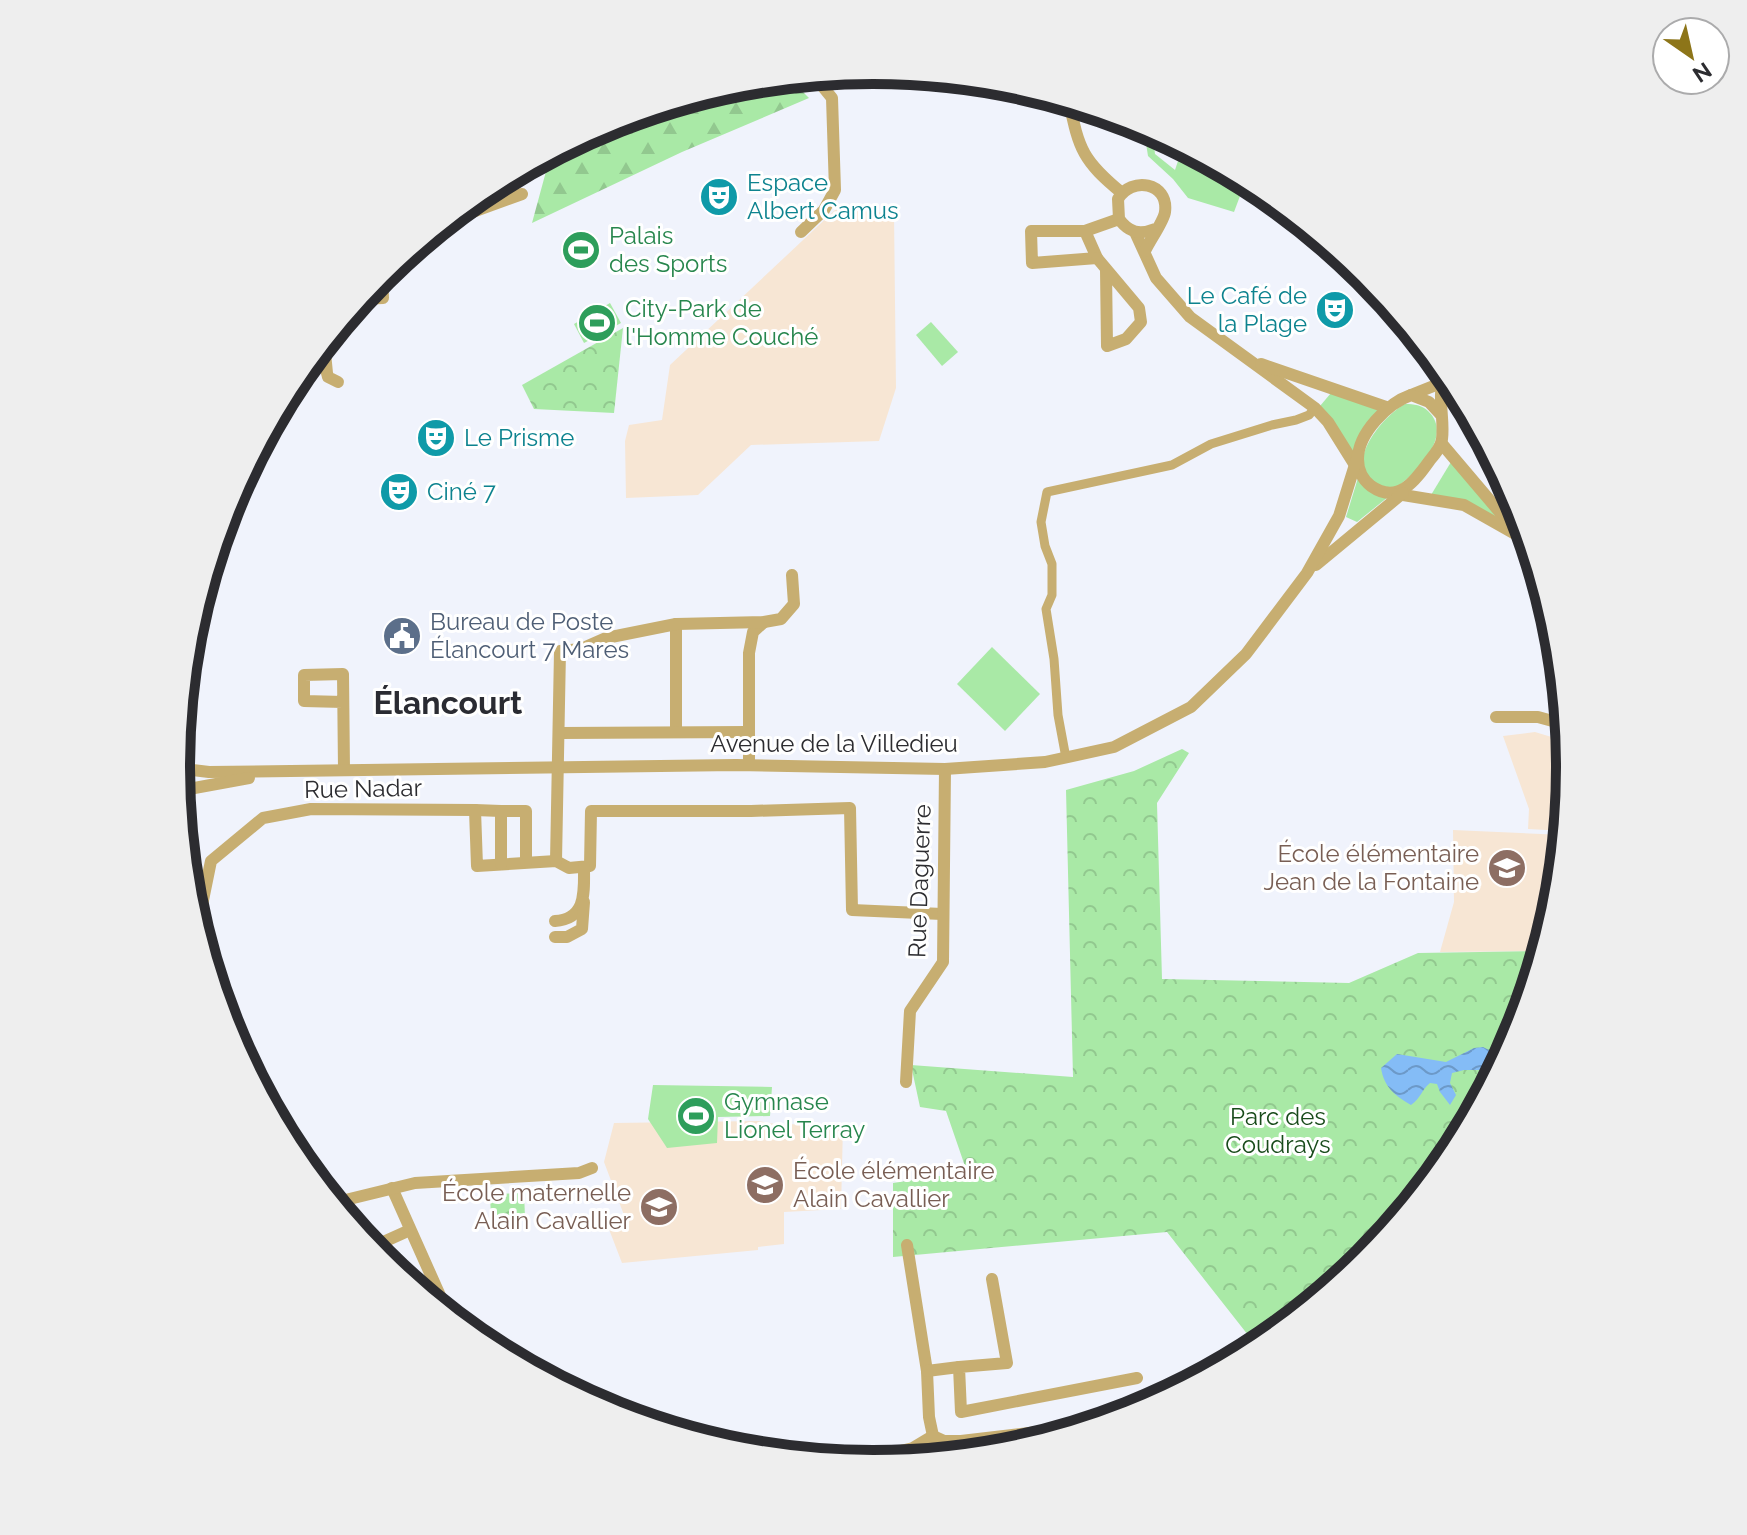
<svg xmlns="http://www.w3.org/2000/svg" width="1747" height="1535" font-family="Raleway,sans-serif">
	<defs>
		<pattern id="forest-firs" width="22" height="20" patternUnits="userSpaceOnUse" patternTransform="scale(2)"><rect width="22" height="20" fill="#a9e9a6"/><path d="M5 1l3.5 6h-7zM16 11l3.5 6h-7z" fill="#92c88f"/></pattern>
		<pattern id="park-crowns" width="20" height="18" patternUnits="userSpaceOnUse" patternTransform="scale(2)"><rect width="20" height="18" fill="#a9e9a6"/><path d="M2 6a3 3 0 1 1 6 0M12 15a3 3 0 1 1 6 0" fill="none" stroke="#92c88f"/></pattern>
		<pattern id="water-waves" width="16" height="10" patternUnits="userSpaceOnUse" patternTransform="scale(2)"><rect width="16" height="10" fill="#84bcf6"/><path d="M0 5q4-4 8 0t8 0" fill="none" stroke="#6c99c8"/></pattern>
	</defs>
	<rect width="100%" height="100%" fill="#f0f3fc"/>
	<g fill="#f7e6d4">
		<path d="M 835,210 L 894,213 L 896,388 L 879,441 L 751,445 L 698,495 L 626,498 L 625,441 L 629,425 L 662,420 L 670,365 Z"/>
		<path d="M 1535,732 L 1568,742 L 1571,768 L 1565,831 L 1528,829 L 1529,809 L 1503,736 Z"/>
		<path d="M 1453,830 L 1564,835 L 1558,904 L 1543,951 L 1440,952 L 1454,902 Z"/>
		<path d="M 758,1121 L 775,1124 L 843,1125 L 841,1209 L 784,1212 L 784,1244 L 758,1247 L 758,1250 L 622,1263 L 607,1224 L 627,1223 L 604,1162 L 614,1123 Z"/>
	</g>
	<g fill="#a9e9a6">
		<path d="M 1143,124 L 1152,129 L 1155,154 L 1175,170 L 1183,146 L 1246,180 L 1234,212 L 1188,198 L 1173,179 L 1148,156 Z"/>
		<path d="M 610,303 L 621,323 L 584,343 L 574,324 Z"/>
		<path d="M 931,322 L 958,352 L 942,366 L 916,335 Z"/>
		<path d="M 1331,393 L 1378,410 L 1353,452 L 1320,406 Z"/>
		<path d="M 1405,404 C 1414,404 1422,405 1428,411 C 1455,436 1414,476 1394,489 C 1389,487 1380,486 1375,483 C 1342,464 1384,415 1405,404 Z"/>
		<path d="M 1451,462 L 1501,522 L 1431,495 Z"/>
		<path d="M 1358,478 L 1388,497 L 1357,522 L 1346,517 Z"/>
		<path d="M 992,647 L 1040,694 L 1005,731 L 957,684 Z"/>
		<path d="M 653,1085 L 772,1087 L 770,1116 L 718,1117 L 717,1143 L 667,1148 L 648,1119 Z"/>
	</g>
	<path fill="url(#forest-firs)" d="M 789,78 L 809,98 L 682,152 L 532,223 L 551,153 L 607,123 L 738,83 Z"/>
	<g fill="url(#park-crowns)">
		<path d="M 623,328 L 614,413 L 534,409 L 522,385 Z"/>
		<path d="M 1182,749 L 1189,753 L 1157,803 L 1162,979 L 1349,983 L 1418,953 L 1543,951 L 1518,1035 L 1453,1155 L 1366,1261 L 1259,1349 L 1167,1232 L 893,1257 L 893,1183 L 967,1172 L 946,1111 L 920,1107 L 911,1065 L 1073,1077 L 1066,790 L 1134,771 Z"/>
		<path d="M 524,1193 L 525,1217 L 491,1218 L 490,1194 Z"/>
	</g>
	<path fill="url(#water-waves)" d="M 1483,1047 L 1505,1058 L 1485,1096 L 1488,1079 L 1480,1070 L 1464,1070 L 1452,1073 L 1450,1083 L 1456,1095 L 1450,1105 L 1440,1092 L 1437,1084 L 1430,1083 C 1422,1089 1421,1098 1411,1105 C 1395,1096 1384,1087 1381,1068 L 1397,1054 L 1446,1062 L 1474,1048 Z"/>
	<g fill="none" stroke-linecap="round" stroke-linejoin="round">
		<path stroke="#c7ae71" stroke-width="9" d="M 1066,758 L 1058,715 L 1054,659 L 1046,609 L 1052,595 L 1052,564 L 1045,546 L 1041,522 L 1047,492 L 1172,465 L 1211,444 L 1272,425 L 1296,420 L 1309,415 L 1315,408"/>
		<g stroke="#c7ae71" stroke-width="12">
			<path d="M 1069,101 C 1079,150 1083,161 1122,193"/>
			<path d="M 442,223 L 522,194"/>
			<path d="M 1085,231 L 1097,258 L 1032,263 L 1031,231 L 1085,231 L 1119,219"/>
			<path d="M 801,232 L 824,210 L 835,190 L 832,98 L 814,76"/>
			<path d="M 1135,232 L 1156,278 L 1190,317 L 1315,408 L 1328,422 L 1358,470"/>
			<path d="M 1145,251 C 1150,240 1164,221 1165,212 C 1169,182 1131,176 1118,199 L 1119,219 C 1129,233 1140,235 1155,229"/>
			<path d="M 1097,258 L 1139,308 L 1141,322 L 1126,339 L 1107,346 L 1106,270"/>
			<path d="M 360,299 L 383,298 L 382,272"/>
			<path d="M 324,343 L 327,373 L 328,377 L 338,382"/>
			<path d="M 1261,364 L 1386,407"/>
			<path d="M 1411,395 L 1441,383"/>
			<path d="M 1442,416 L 1429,402 L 1411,395 C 1388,403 1358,433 1358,459 C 1358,469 1362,479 1371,486 C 1398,505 1415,481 1430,460 C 1435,454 1441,447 1442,439 C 1445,417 1435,392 1447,372"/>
			<path d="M 1442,444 L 1515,530"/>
			<path d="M 1397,494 L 1464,505 L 1531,543"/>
			<path d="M 1316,565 L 1403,493"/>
			<path d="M 343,702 L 304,701 L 304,675 L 343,674 L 344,769"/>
			<path d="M 1496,717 L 1538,717 L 1567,725"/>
			<path d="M 676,732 L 676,624"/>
			<path d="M 560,733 L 748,732"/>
			<path d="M 749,765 L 749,653 L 753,632 L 764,622"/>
			<path d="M 176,768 L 209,772 L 736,765 L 945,769 L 1045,762 L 1114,747 L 1191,707 L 1246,654 L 1307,573 L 1339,516 L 1358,455"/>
			<path d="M 178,791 L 249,778"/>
			<path d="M 501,811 L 475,810 L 477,866 L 556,861 L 569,868 L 590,866 L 591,811 L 751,811 L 850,808 L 852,910 L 942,914"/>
			<path d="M 556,861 L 560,651 L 581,649 L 606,638 L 676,624 L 764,622 L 781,619 L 794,604 L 792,575"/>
			<path d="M 501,864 L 501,811 L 526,811 L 526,862"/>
			<path d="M 555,921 C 587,919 584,891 584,867"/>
			<path d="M 555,937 L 567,937 L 582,929 L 584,902"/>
			<path d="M 203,947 L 202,905 L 211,861 L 263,818 L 311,809 L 475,810"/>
			<path d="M 906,1082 L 910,1011 L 943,962 L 945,769"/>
			<path d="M 392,1188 L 450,1318"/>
			<path d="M 333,1203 L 415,1183 L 579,1173 L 592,1168"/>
			<path d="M 907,1245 L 927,1371 L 929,1417 L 933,1436"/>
			<path d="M 370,1248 L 410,1230"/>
			<path d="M 992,1279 L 1007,1363 L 959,1367 L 961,1412 L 1137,1378"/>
			<path d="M 927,1371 L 959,1367"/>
			<path d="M 945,1454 L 973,1447"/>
			<path d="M 896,1458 L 924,1456"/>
			<path d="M 867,1459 L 913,1448 L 933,1436 L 944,1441 L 961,1441 L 1096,1425"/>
			<path d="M 845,1462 L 873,1459"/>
		</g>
	</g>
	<defs>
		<g id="theatre-disc" transform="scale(2)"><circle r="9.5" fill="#0f9aa8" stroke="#fff"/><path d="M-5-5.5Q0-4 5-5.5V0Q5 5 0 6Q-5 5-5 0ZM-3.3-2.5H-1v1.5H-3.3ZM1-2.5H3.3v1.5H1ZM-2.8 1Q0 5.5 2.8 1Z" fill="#fff"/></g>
		<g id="stadium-disc" transform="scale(2)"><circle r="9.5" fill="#2e9e5b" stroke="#fff"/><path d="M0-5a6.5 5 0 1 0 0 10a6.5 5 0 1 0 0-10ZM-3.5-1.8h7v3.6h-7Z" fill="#fff"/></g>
		<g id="civic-disc" transform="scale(2)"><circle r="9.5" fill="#5c6f8a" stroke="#fff"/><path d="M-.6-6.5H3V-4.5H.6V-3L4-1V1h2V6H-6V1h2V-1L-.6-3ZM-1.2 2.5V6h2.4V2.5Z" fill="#fff"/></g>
		<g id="school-disc" transform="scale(2)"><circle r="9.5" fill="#8d6e63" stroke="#fff"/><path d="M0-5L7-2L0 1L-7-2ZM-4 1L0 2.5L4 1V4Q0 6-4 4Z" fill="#fff"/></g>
	</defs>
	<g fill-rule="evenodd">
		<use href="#theatre-disc" x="719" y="197"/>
		<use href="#stadium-disc" x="581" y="250"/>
		<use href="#theatre-disc" x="1335" y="310"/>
		<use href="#stadium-disc" x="597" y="323"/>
		<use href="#theatre-disc" x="436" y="438"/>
		<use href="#theatre-disc" x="399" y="492"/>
		<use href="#civic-disc" x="402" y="636"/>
		<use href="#school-disc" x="1507" y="868"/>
		<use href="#stadium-disc" x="696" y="1116"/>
		<use href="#school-disc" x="765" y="1185"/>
		<use href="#school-disc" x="659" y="1207"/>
	</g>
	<g text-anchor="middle" stroke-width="6" stroke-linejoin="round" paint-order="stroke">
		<g font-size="24" fill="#0d838f" stroke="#fff" text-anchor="start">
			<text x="747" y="191">Espace<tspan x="747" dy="28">Albert Camus</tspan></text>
			<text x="1307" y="304" text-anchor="end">Le Café de<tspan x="1307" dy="28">la Plage</tspan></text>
			<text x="464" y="446">Le Prisme</text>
			<text x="427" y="500">Ciné 7</text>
		</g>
		<g font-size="24" fill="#27864d" stroke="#fff" text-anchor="start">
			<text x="609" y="244">Palais<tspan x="609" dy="28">des Sports</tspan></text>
			<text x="625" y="317">City-Park de<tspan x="625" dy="28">l'Homme Couché</tspan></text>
			<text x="724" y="1110">Gymnase<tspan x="724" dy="28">Lionel Terray</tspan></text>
		</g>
		<g font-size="24" fill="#4e5e75" stroke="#fff" text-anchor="start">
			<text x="430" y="630">Bureau de Poste<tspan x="430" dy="28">Élancourt 7 Mares</tspan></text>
		</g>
		<g font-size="24" fill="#2c2c30" stroke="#fff">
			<text x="834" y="752">Avenue de la Villedieu</text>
			<text transform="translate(363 789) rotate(-1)" y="8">Rue Nadar</text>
			<text transform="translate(920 881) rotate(-88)" y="8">Rue Daguerre</text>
		</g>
		<g font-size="24" fill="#785e54" stroke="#fff" text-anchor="end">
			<text x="1479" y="862">École élémentaire<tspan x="1479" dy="28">Jean de la Fontaine</tspan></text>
			<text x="793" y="1179" text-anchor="start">École élémentaire<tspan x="793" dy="28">Alain Cavallier</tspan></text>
			<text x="631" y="1201">École maternelle<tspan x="631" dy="28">Alain Cavallier</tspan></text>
		</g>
		<g font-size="24" fill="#184b1a" stroke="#fff">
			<text x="1278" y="1125">Parc des<tspan x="1278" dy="28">Coudrays</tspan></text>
		</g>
		<g font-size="32" font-weight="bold" fill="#2a2b32" stroke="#fff">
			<text x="448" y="714">Élancourt</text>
		</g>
	</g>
	<path d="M0 0H1747V1535H0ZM190 767a683 683 0 1 1 1366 0a683 683 0 1 1-1366 0Z" fill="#eee" fill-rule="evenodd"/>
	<path fill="none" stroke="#2c2c30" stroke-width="10" d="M190 767a683 683 0 1 1 1366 0a683 683 0 1 1-1366 0Z"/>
	<g transform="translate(1691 56) rotate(146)"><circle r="38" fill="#ffffff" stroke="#ababac" stroke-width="2"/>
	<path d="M0-6L14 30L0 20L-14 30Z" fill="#8d7519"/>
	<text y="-12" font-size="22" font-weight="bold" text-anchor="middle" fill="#2c2c30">N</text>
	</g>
</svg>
